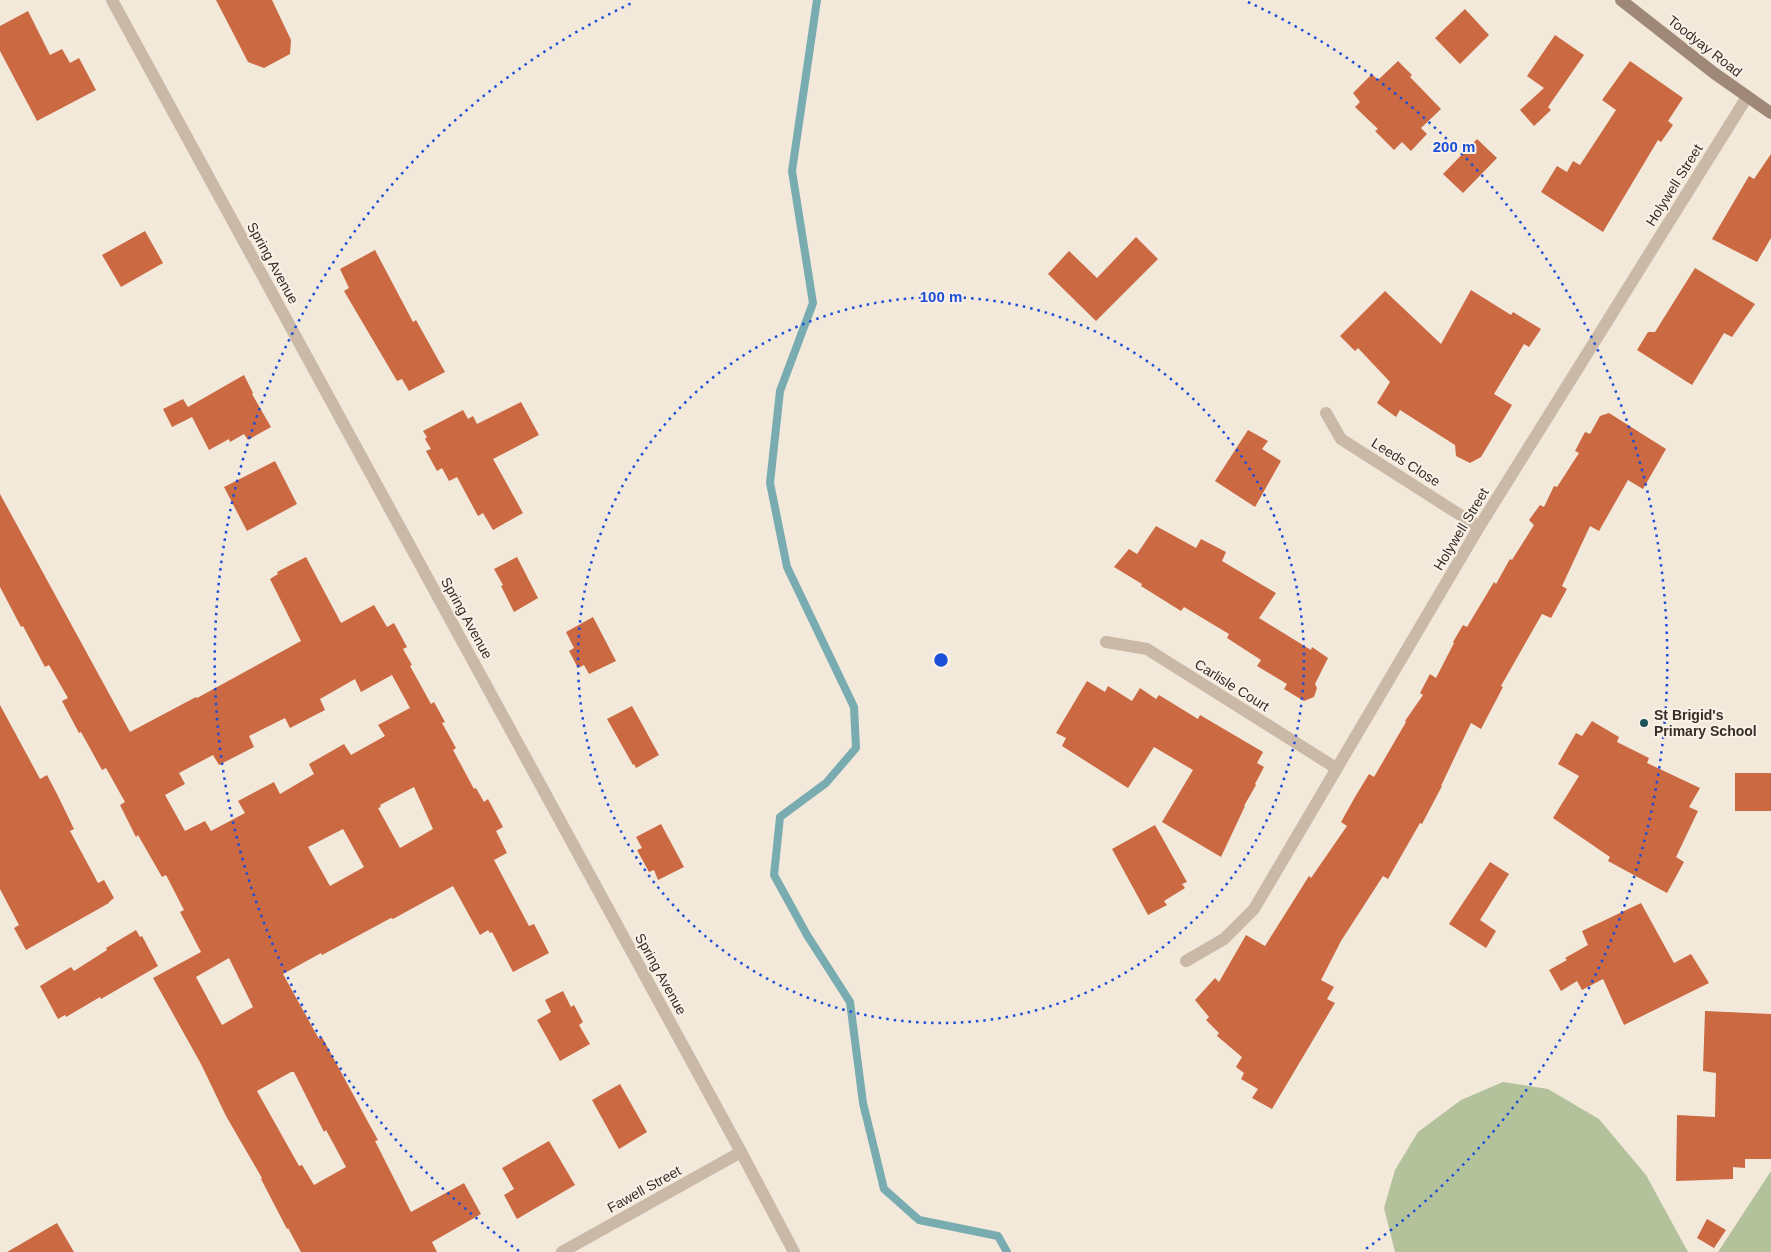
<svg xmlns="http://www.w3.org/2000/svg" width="1771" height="1252" font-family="Arial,sans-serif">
	<rect width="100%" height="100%" fill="#f3e9db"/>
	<g fill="#b3c29b">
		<path d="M 1503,1082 L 1548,1089 L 1599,1119 L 1646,1175 L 1688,1252 L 1395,1252 L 1384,1208 L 1395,1170 L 1418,1132 L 1461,1100 Z"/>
		<path d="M 1771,1171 L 1771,1252 L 1718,1252 Z"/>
	</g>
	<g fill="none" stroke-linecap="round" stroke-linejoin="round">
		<path stroke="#79acb1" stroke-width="8" d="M 817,0 L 792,171 L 813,303 L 780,391 L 770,483 L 787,567 L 854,707 L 856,748 L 826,783 L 780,817 L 774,875 L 807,935 L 850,1002 L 863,1103 L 884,1189 L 919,1220 L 998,1236 L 1007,1252"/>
	</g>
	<g fill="#ca6942" fill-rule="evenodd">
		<path d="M 216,0 L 272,0 L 291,40 L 290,54 L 264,68 L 248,62 Z"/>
		<path d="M 1465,9 L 1489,35 L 1460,64 L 1435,38 Z"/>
		<path d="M 28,11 L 50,55 L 62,49 L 70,63 L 79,58 L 96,90 L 37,121 L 0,51 L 0,26 Z"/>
		<path d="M 1555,35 L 1584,55 L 1548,107 L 1551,110 L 1534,126 L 1520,110 L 1544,88 L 1527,76 Z"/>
		<path d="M 1398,61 L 1412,75 L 1410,77 L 1441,109 L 1421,128 L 1427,134 L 1411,151 L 1402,142 L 1394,150 L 1375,131 L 1378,129 L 1355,107 L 1360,102 L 1353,93 L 1372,74 L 1378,80 Z"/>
		<path d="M 1630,61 L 1683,98 L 1668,121 L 1673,125 L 1661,142 L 1658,140 L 1603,232 L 1541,192 L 1557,166 L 1567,172 L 1573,161 L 1580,165 L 1616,110 L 1602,100 Z"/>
		<path d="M 1477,139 L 1497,158 L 1463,193 L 1443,174 Z"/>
		<path d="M 1771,154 L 1771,238 L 1757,262 L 1712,239 L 1749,176 L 1754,179 Z"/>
		<path d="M 145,231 L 163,263 L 121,287 L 102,255 Z"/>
		<path d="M 1136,237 L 1158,259 L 1096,321 L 1048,274 L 1069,251 L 1097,278 Z"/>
		<path d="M 375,250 L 413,322 L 416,320 L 445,372 L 409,391 L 402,379 L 397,381 L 344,291 L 349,288 L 340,269 Z"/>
		<path d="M 1695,268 L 1755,304 L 1732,337 L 1724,333 L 1692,385 L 1637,350 L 1648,332 L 1655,332 Z"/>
		<path d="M 1471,290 L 1511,315 L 1513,312 L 1541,329 L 1529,347 L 1524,344 L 1494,394 L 1512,405 L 1481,457 L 1470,463 L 1456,456 L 1455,445 L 1400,410 L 1396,417 L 1377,403 L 1390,382 L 1358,348 L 1355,351 L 1340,336 L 1385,291 L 1441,344 Z"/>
		<path d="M 244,375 L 253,393 L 252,394 L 271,427 L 248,440 L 244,434 L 230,442 L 229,439 L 209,450 L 192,417 L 172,427 L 163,409 L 183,399 L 188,407 Z"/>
		<path d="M 521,402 L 539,435 L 493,459 L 523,513 L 493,530 L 483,513 L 478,516 L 457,477 L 449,481 L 442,468 L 437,471 L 426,451 L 431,449 L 425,439 L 427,437 L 423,431 L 463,410 L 468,419 L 473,416 L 477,424 Z"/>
		<path d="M 1609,413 L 1666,449 L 1643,489 L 1628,480 L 1599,531 L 1590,526 L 1562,586 L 1567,589 L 1551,618 L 1542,614 L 1501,686 L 1503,687 L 1481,729 L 1471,723 L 1441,786 L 1442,786 L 1422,824 L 1420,823 L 1388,879 L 1383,876 L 1341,941 L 1321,980 L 1334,987 L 1327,999 L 1335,1003 L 1272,1109 L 1252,1098 L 1258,1089 L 1241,1079 L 1244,1073 L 1236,1067 L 1242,1057 L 1217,1036 L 1219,1033 L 1206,1020 L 1209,1017 L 1195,1000 L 1215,978 L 1219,982 L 1246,935 L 1265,946 L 1309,876 L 1311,878 L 1347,826 L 1341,822 L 1355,797 L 1369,774 L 1374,777 L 1406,722 L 1405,721 L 1423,695 L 1420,693 L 1430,674 L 1436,678 L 1454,643 L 1453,642 L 1463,625 L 1467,627 L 1494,582 L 1496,584 L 1510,559 L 1512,560 L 1534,525 L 1529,520 L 1540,505 L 1544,507 L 1554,486 L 1557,487 L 1579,453 L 1575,451 L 1585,432 L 1590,434 L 1600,416 Z"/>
		<path d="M 1248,430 L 1268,441 L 1262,449 L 1281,461 L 1255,507 L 1215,481 Z"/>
		<path d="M 275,461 L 297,504 L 247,531 L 224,487 Z"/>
		<path d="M 0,494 L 130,732 L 196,697 L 197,698 L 301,641 L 270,579 L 278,574 L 277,572 L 306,557 L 341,623 L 374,605 L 387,627 L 394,623 L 407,647 L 403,649 L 412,665 L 410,666 L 431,704 L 434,702 L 445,722 L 442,723 L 456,748 L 453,750 L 474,789 L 476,788 L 484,802 L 488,799 L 503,827 L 496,831 L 507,853 L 494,860 L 529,926 L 534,924 L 549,953 L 513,972 L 492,932 L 490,933 L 488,930 L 480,935 L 453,886 L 393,919 L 391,918 L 322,955 L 321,953 L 283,974 L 319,1039 L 322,1037 L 368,1122 L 378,1140 L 375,1141 L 411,1212 L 464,1183 L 481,1214 L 432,1242 L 437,1252 L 301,1252 L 288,1228 L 287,1229 L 261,1179 L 262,1178 L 226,1116 L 201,1064 L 153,978 L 201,952 L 180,912 L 184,910 L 166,875 L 162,877 L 138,835 L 136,837 L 120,805 L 125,802 L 106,768 L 102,770 L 81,732 L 79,733 L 62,701 L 68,698 L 49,665 L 45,667 L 23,626 L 21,627 L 0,587 ZM 392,675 L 410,708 L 378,725 L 385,736 L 351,755 L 344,744 L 309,764 L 314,774 L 280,794 L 274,782 L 238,801 L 245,813 L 211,831 L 205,821 L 185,831 L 165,795 L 185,784 L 179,773 L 213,755 L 219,765 L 254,747 L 249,736 L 285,718 L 290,728 L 325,710 L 320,699 L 355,679 L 361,692 ZM 414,787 L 433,829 L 400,848 L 378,808 L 381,807 L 380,805 ZM 343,829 L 364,867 L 330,886 L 308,847 ZM 229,958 L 253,1007 L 222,1025 L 196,977 ZM 291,1072 L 294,1072 L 324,1132 L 326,1130 L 346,1167 L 314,1185 L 302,1165 L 299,1166 L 257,1091 Z"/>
		<path d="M 1156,526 L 1196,548 L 1201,539 L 1226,552 L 1222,561 L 1276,593 L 1259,618 L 1311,650 L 1312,647 L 1328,658 L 1315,684 L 1317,688 L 1314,697 L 1304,701 L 1284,689 L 1287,684 L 1257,666 L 1261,660 L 1227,638 L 1229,634 L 1184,607 L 1181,611 L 1141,586 L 1142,584 L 1114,567 L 1129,549 L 1137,554 Z"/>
		<path d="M 517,557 L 538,598 L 514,612 L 501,586 L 503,585 L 494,569 Z"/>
		<path d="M 593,617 L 616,661 L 589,674 L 584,665 L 578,668 L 569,651 L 574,648 L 566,632 Z"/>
		<path d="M 1087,681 L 1105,692 L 1108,686 L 1132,701 L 1140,688 L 1156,699 L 1159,695 L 1198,719 L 1200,715 L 1263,752 L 1257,763 L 1264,767 L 1255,784 L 1256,785 L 1244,806 L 1245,806 L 1221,857 L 1162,822 L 1193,770 L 1154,747 L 1128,788 L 1062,746 L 1066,738 L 1056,733 Z"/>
		<path d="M 0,705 L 40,779 L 47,775 L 57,794 L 74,829 L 70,831 L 98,883 L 104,880 L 114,898 L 109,902 L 109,903 L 26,950 L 14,928 L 19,925 L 0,889 Z"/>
		<path d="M 632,706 L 659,755 L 636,768 L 634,764 L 633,765 L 607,719 Z"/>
		<path d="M 1592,721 L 1619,737 L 1617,742 L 1649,758 L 1647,763 L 1700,788 L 1689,807 L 1698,811 L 1676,857 L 1684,862 L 1667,893 L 1608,861 L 1610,857 L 1553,818 L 1579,776 L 1558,764 L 1576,733 L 1582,736 Z"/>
		<rect x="1735" y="773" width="36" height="38"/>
		<path d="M 661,824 L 684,867 L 658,880 L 654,870 L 649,872 L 637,850 L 642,848 L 636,837 Z"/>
		<path d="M 1155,825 L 1187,882 L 1182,884 L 1185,888 L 1164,901 L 1167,905 L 1148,915 L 1112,849 Z"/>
		<path d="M 1490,862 L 1509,874 L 1480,920 L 1496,931 L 1486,948 L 1449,924 Z"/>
		<path d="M 1641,903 L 1674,963 L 1691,954 L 1709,983 L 1624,1025 L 1603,979 L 1582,990 L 1577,981 L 1561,991 L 1549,970 L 1567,960 L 1565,958 L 1588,945 L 1582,931 Z"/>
		<path d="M 136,930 L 140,937 L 142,936 L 158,966 L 101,999 L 100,997 L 66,1017 L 65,1015 L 58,1019 L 40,986 L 71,967 L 74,971 L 107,950 L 106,948 Z"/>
		<path d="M 563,991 L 571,1007 L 574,1005 L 583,1022 L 579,1025 L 590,1044 L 560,1061 L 537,1020 L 551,1012 L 545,1000 Z"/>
		<path d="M 1705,1011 L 1771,1014 L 1771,1159 L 1745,1159 L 1745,1168 L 1733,1167 L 1733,1179 L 1676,1181 L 1677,1115 L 1715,1117 L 1716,1073 L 1703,1071 Z"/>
		<path d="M 620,1084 L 647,1132 L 619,1149 L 592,1100 Z"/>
		<path d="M 549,1141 L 575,1185 L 517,1219 L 504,1195 L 514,1189 L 502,1168 Z"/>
		<path d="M 1707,1219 L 1726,1230 L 1714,1248 L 1697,1238 Z"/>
		<path d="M 57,1223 L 74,1252 L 7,1252 Z"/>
	</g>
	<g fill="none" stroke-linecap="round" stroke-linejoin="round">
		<g stroke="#cbb9a7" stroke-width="12">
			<path d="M 112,0 L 741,1152 L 794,1252"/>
			<path d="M 1326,413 L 1341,439 L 1479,527"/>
			<path d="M 1106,642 L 1147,649 L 1336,768"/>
			<path d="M 1186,961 L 1224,939 L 1254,909 L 1479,527 L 1747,97"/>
			<path d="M 562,1252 L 741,1152"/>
		</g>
		<path stroke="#9f8878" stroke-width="12" d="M 1621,0 L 1714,73 L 1771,113"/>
	</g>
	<g fill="none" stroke="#1d4ed8" stroke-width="2.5" stroke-dasharray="2.5 5">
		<circle cx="941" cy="660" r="363"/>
		<path d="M519 1251A726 726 0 0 1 634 2M1248 2A726 726 0 0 1 1363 1251"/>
	</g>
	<circle fill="#1c545a" stroke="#faf2e8" stroke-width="2" cx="1644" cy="723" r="5"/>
	<g text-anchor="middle" stroke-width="4" stroke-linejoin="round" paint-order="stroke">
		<g font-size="14" fill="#372d28" stroke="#faf2e8">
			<text transform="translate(1705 46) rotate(38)" y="5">Toodyay Road</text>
			<text transform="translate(1674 185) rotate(-58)" y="5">Holywell Street</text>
			<text transform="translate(273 263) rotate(61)" y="5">Spring Avenue</text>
			<text transform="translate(1406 462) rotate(32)" y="5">Leeds Close</text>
			<text transform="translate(1461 529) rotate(-59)" y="5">Holywell Street</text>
			<text transform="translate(467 618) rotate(61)" y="5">Spring Avenue</text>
			<text transform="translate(1232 685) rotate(32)" y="5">Carlisle Court</text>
			<text transform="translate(661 974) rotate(61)" y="5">Spring Avenue</text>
			<text transform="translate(644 1189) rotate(-29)" y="5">Fawell Street</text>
		</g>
		<g font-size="14" font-weight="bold" fill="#372d28" stroke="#faf2e8" text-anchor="start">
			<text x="1654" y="720">St Brigid's<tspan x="1654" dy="16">Primary School</tspan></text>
		</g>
	</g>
	<circle cx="941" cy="660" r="8" fill="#1d4ed8" stroke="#faf2e8" stroke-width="2.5"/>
	<g font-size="15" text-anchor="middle" font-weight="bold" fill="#1d4ed8" stroke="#faf2e8" stroke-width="4" stroke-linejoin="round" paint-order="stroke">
		<text x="1454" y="152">200 m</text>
		<text x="941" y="302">100 m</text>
	</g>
</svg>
